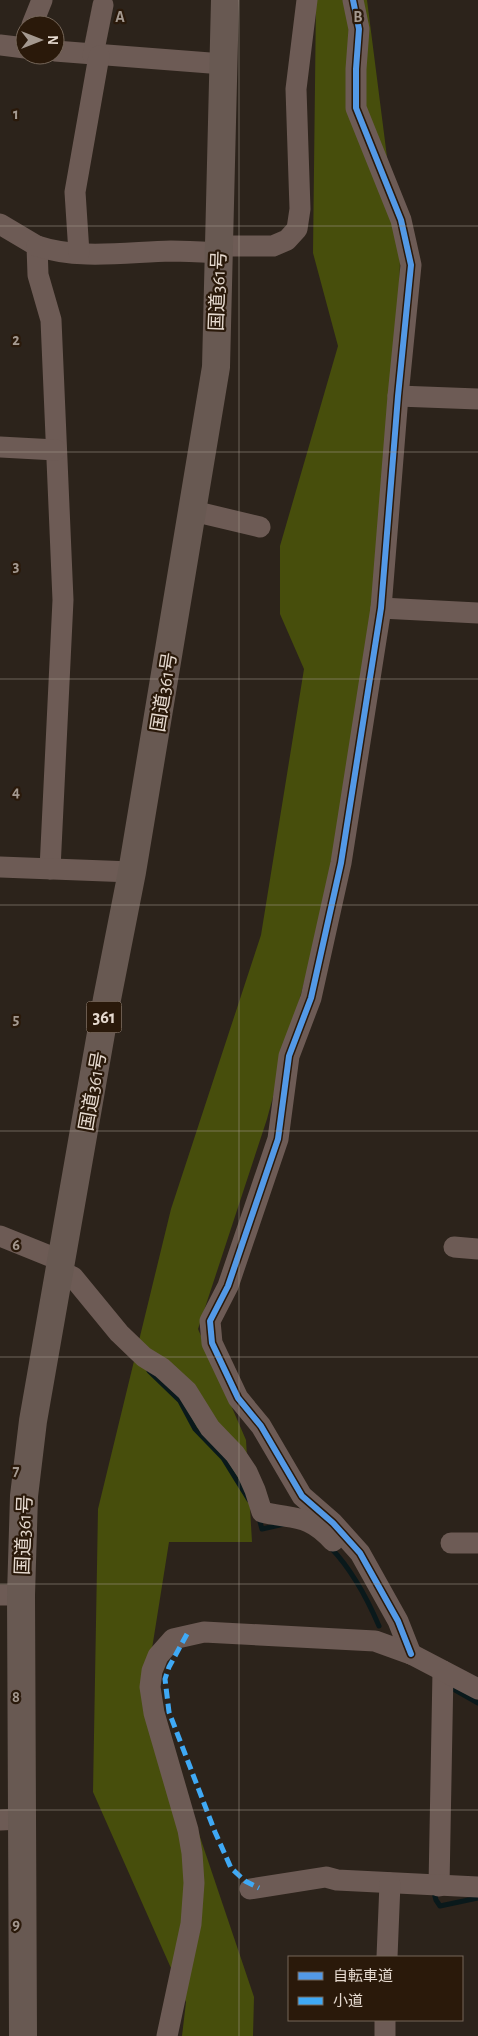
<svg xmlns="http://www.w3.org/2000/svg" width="478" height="2036" font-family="'Alegreya Sans','Noto Sans JP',sans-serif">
	<rect width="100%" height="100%" fill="#2c231b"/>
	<path fill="#474e0c" d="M 316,0 L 367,0 L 400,259 L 395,455 L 362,769 L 267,1119 L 198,1329 L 246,1440 L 252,1542 L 169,1542 L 147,1680 L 254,1997 L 253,2036 L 182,2036 L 186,2002 L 93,1792 L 98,1509 L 171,1209 L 261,935 L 304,669 L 280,614 L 280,546 L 338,346 L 313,253 Z"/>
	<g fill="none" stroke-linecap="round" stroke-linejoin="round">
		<g stroke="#0a191b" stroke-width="5">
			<path d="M 149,1371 L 180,1401 L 195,1429 L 223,1458 L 249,1500"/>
			<path d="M 259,1518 L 262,1529 L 284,1524"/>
			<path d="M 331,1548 C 352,1570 367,1598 379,1626"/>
			<path d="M 448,1686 L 478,1703"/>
			<path d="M 433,1889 L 436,1900 L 440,1906 L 478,1898"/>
		</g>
		<g stroke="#6d5b55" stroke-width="21">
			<path d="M 353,0 L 359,29 L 356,69 L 356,108 L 401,220 L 411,265 L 398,396 L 381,608 L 341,863 L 311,998 L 289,1056 L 278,1139 L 228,1286 L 210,1321 L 212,1343 L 238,1398 L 261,1426 L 302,1496 L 333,1523 L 360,1553 L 398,1621 L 411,1654"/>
			<path d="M 32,25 L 42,0"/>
			<path d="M 0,45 L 25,48"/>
			<path d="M 55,51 L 223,64"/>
			<path d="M 93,55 L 103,5"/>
			<path d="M 0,224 L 37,246 L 38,275 L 51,320 L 63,600 L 50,869"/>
			<path d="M 37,246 C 79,260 127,252 171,251 C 187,251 202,252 218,253"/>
			<path d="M 219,246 L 273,246 L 287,240 L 297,229 L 300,209 L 296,89 L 307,0"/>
			<path d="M 79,253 L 75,192 L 99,56"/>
			<path d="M 398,396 L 478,399"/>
			<path d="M 0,447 L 56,450"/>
			<path d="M 193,511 L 260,527"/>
			<path d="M 381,608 L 478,613"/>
			<path d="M 0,867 L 132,872"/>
			<path d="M 0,1236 L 62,1261"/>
			<path d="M 454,1247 L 478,1249"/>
			<path d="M 60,1271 L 73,1277 L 119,1333 L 144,1357 L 162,1368 L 187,1391 L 210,1428 L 235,1454 L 247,1472 L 255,1490 L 262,1512 C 295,1520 307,1513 333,1541"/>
			<path d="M 451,1543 L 478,1543"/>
			<path d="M 0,1595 L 21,1595"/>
			<path d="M 0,1820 L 22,1819"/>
			<path d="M 439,1886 L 443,1671"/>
			<path d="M 250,1889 L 326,1877 L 337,1880 L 478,1887"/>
			<path d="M 387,1957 L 390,1883"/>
			<path d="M 167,2036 L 191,1924 L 194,1883 L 192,1853 L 188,1830 L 154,1713 L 150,1687 L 152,1671 L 158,1656 L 173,1639 L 204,1632 L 375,1641 L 411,1654 L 478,1689"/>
			<path d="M 385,2036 L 385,2020"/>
		</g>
		<path stroke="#685952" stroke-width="28" d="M 23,2036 L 21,1595 L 24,1496 L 33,1421 L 107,999 L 132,872 L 216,367 L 225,0"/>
		<path stroke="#3fa9f5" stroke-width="5" stroke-dasharray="10 5" stroke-linecap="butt" d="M 187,1634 L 169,1667 L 165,1679 L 169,1712 L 215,1832 L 231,1868 L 245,1881 L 259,1888"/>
		<g stroke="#2a190a" stroke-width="9">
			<path id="cycleway" d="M 353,0 L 359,29 L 356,69 L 356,108 L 401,220 L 411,265 L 398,396 L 381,608 L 341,863 L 311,998 L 289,1056 L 278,1139 L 228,1286 L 210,1321 L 212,1343 L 238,1398 L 261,1426 L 302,1496 L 333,1523 L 360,1553 L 398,1621 L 411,1654"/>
		</g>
		<use href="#cycleway" stroke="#5399e6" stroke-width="6"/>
	</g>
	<path fill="none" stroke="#a49990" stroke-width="1" stroke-opacity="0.55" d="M 239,0 L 239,2036M 0,226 L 478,226M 0,452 L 478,452M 0,679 L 478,679M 0,905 L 478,905M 0,1131 L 478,1131M 0,1357 L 478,1357M 0,1584 L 478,1584M 0,1810 L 478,1810"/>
	<g text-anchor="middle" stroke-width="4.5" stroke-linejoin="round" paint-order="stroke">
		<rect fill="#2a190a" stroke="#ad9f94" stroke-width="1" x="86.5" y="1001.5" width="35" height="31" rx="4"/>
		<g font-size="18" font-weight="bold" fill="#e5d9cf">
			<text x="104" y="1023">361</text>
		</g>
		<g font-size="19" fill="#e5d9cf" stroke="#2a190a">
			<text transform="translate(217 291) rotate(-88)" y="7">国道361号</text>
			<text transform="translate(163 692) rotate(-81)" y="7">国道361号</text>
			<text transform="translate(92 1091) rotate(-80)" y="7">国道361号</text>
			<text transform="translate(23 1535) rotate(-88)" y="7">国道361号</text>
		</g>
	</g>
	<g font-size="16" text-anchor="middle" font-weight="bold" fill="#a49990" stroke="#2a190a" stroke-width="4.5" stroke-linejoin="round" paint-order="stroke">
		<text x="120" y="22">A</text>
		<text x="358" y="22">B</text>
		<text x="16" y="119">1</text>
		<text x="16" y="345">2</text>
		<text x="16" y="571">3</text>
		<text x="16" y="797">4</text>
		<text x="16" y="1024">5</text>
		<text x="16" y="1250">6</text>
		<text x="16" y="1476">7</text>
		<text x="16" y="1702">8</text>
		<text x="16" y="1929">9</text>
	</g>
	<rect x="288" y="1956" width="175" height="65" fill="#2a190a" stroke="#756659"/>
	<rect x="298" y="1972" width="25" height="8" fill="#5399e6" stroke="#756659"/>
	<text x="333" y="1981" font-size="15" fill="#e5d9cf">自転車道</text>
	<rect x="298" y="1997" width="25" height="8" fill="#3fa9f5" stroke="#756659"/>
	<text x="333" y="2006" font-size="15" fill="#e5d9cf">小道</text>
	<g transform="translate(40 40) rotate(90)"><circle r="24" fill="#2a190a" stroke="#756659"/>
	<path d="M0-4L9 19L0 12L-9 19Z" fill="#a49990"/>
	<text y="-8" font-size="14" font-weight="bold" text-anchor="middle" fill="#e5d9cf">N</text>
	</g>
</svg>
